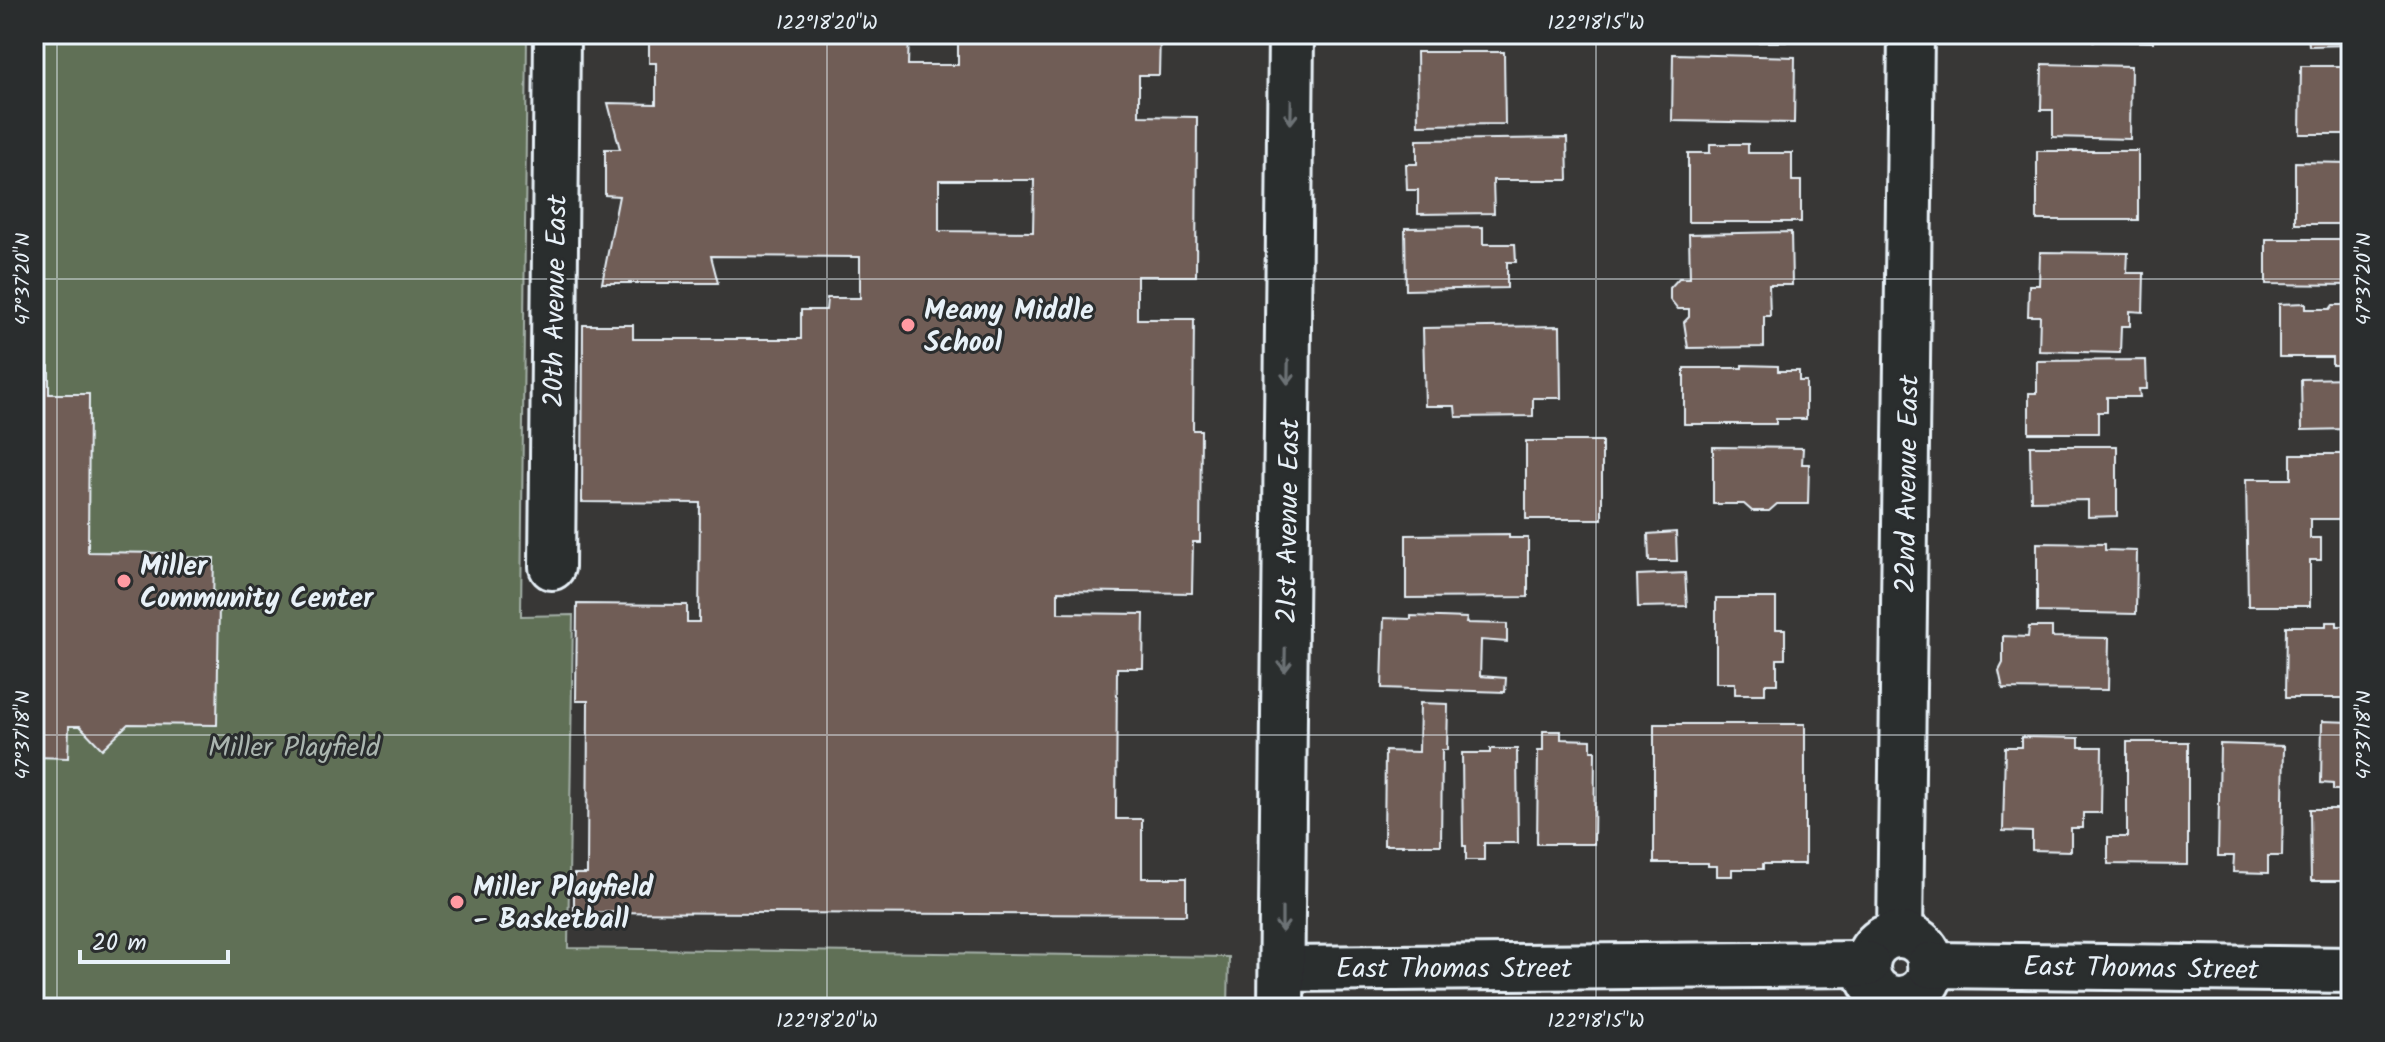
<svg xmlns="http://www.w3.org/2000/svg" width="2385" height="1042" font-family="Kalam,sans-serif">
	<rect width="100%" height="100%" fill="#383736"/>
	<filter id="ink" filterUnits="userSpaceOnUse"><feTurbulence type="fractalNoise" baseFrequency=".0125" numOctaves="2"/><feDisplacementMap in="SourceGraphic" scale="16" xChannelSelector="R" yChannelSelector="G"/><feConvolveMatrix kernelMatrix="1 2 1 2 8 2 1 2 1" color-interpolation-filters="sRGB"/></filter>
	<g filter="url(#ink)">
		<path fill="#616f57" stroke="#a4b0a8" stroke-width="2" d="M 34,34 L 527,34 L 521,616 L 573,615 L 568,948 L 1229,957 L 1228,1008 L 34,1008 Z"/>
		<g fill="#6f5d57" stroke="#e8f1f8" stroke-width="2" fill-rule="evenodd">
			<path d="M 649,34 L 909,34 L 908,65 L 958,65 L 958,34 L 1160,34 L 1159,75 L 1139,75 L 1139,116 L 1197,117 L 1196,276 L 1137,276 L 1137,319 L 1194,319 L 1193,430 L 1201,430 L 1200,542 L 1193,542 L 1192,593 L 1058,591 L 1058,613 L 1144,614 L 1143,668 L 1117,668 L 1116,819 L 1142,819 L 1142,878 L 1186,878 L 1186,915 L 574,912 L 574,874 L 587,874 L 588,701 L 576,701 L 577,604 L 687,605 L 687,622 L 699,622 L 700,503 L 582,502 L 583,325 L 633,325 L 633,339 L 801,339 L 801,310 L 826,310 L 827,298 L 860,298 L 860,257 L 711,256 L 718,283 L 602,283 L 619,196 L 605,195 L 605,149 L 620,149 L 608,103 L 656,104 L 656,63 L 649,63 ZM 939,180 L 1034,180 L 1033,232 L 939,231 Z"/>
			<rect x="1713" y="34" width="73" height="8"/>
			<path d="M 2093,34 L 2177,34 L 2153,35 L 2153,42 L 2093,41 Z"/>
			<path d="M 2308,34 L 2351,34 L 2351,45 L 2309,46 Z"/>
			<path d="M 1417,52 L 1504,52 L 1505,124 L 1418,125 Z"/>
			<path d="M 1673,54 L 1795,57 L 1794,123 L 1672,121 Z"/>
			<path d="M 2042,64 L 2131,66 L 2130,139 L 2053,137 L 2053,110 L 2041,110 Z"/>
			<path d="M 2301,66 L 2351,66 L 2351,134 L 2300,134 Z"/>
			<path d="M 1567,138 L 1568,180 L 1493,180 L 1494,213 L 1418,214 L 1418,190 L 1407,190 L 1406,164 L 1417,164 L 1417,140 Z"/>
			<path d="M 1710,144 L 1748,144 L 1748,153 L 1792,153 L 1792,181 L 1801,181 L 1801,222 L 1688,222 L 1688,153 L 1710,153 Z"/>
			<rect x="2037" y="151" width="101" height="69"/>
			<path d="M 2295,162 L 2351,163 L 2351,224 L 2295,224 Z"/>
			<path d="M 1483,227 L 1483,244 L 1515,244 L 1516,262 L 1507,262 L 1507,288 L 1406,290 L 1405,228 Z"/>
			<path d="M 1791,232 L 1792,285 L 1769,285 L 1770,316 L 1764,316 L 1764,347 L 1688,348 L 1684,322 L 1689,317 L 1689,309 L 1678,309 L 1670,299 L 1670,288 L 1679,278 L 1690,278 L 1689,234 Z"/>
			<path d="M 2266,239 L 2351,239 L 2351,285 L 2266,284 Z"/>
			<path d="M 2040,252 L 2128,253 L 2127,273 L 2144,273 L 2143,312 L 2130,311 L 2130,326 L 2121,326 L 2120,353 L 2039,351 L 2040,316 L 2028,316 L 2029,285 L 2039,285 Z"/>
			<path d="M 2351,302 L 2351,365 L 2332,365 L 2332,357 L 2279,357 L 2279,304 L 2306,303 L 2306,309 L 2330,309 L 2333,305 L 2347,305 Z"/>
			<path d="M 1560,326 L 1561,398 L 1533,398 L 1533,416 L 1456,417 L 1455,406 L 1425,406 L 1423,328 Z"/>
			<path d="M 2146,360 L 2147,389 L 2139,389 L 2140,397 L 2107,397 L 2107,412 L 2098,412 L 2098,433 L 2029,433 L 2029,393 L 2037,393 L 2037,361 Z"/>
			<path d="M 1742,365 L 1778,366 L 1778,371 L 1799,371 L 1799,381 L 1806,381 L 1806,419 L 1776,419 L 1776,424 L 1684,424 L 1684,368 L 1742,368 Z"/>
			<path d="M 34,366 L 49,366 L 49,394 L 89,394 L 88,552 L 167,553 L 167,557 L 214,558 L 213,604 L 219,604 L 217,725 L 128,724 L 102,749 L 80,726 L 69,726 L 68,758 L 34,757 Z"/>
			<path d="M 2351,378 L 2351,429 L 2302,430 L 2301,379 Z"/>
			<rect x="1526" y="441" width="76" height="78"/>
			<path d="M 2030,446 L 2117,446 L 2117,516 L 2088,517 L 2088,500 L 2031,501 Z"/>
			<path d="M 1713,447 L 1803,448 L 1802,464 L 1809,464 L 1808,504 L 1777,504 L 1769,511 L 1752,511 L 1744,504 L 1713,504 Z"/>
			<path d="M 2291,454 L 2351,454 L 2351,528 L 2349,519 L 2310,519 L 2310,538 L 2321,538 L 2321,560 L 2310,560 L 2310,606 L 2248,606 L 2246,479 L 2291,479 Z"/>
			<path d="M 1676,532 L 1677,561 L 1649,561 L 1648,534 Z"/>
			<path d="M 1509,534 L 1509,538 L 1528,538 L 1528,597 L 1406,598 L 1406,535 Z"/>
			<path d="M 2037,543 L 2105,544 L 2105,550 L 2137,551 L 2136,614 L 2037,612 Z"/>
			<path d="M 1685,573 L 1687,606 L 1638,607 L 1637,575 Z"/>
			<path d="M 1716,598 L 1776,598 L 1776,629 L 1785,629 L 1785,659 L 1777,659 L 1777,684 L 1765,684 L 1765,694 L 1735,694 L 1735,683 L 1716,683 Z"/>
			<path d="M 1411,616 L 1467,618 L 1466,623 L 1507,624 L 1507,642 L 1481,640 L 1480,676 L 1506,678 L 1505,692 L 1382,688 L 1384,618 L 1411,619 Z"/>
			<path d="M 2326,622 L 2337,622 L 2337,626 L 2351,626 L 2351,698 L 2285,698 L 2286,626 L 2326,626 Z"/>
			<path d="M 2029,627 L 2052,627 L 2052,637 L 2109,638 L 2108,690 L 2003,689 L 1999,671 L 2003,663 L 2003,636 L 2028,637 Z"/>
			<path d="M 1420,703 L 1448,704 L 1447,750 L 1442,750 L 1441,845 L 1384,845 L 1385,751 L 1419,752 Z"/>
			<path d="M 2322,721 L 2351,722 L 2351,790 L 2333,790 L 2333,784 L 2321,783 Z"/>
			<path d="M 1654,724 L 1805,724 L 1805,864 L 1763,864 L 1763,869 L 1732,869 L 1732,876 L 1717,876 L 1717,866 L 1708,866 L 1708,863 L 1654,863 Z"/>
			<path d="M 1543,731 L 1561,731 L 1561,739 L 1591,740 L 1591,751 L 1595,751 L 1594,844 L 1537,844 L 1538,751 L 1543,751 Z"/>
			<path d="M 2021,737 L 2079,738 L 2079,747 L 2102,747 L 2101,813 L 2083,813 L 2083,828 L 2071,828 L 2071,851 L 2032,850 L 2032,832 L 2003,831 L 2005,747 L 2021,747 Z"/>
			<path d="M 2127,742 L 2188,742 L 2188,865 L 2108,864 L 2108,837 L 2127,837 Z"/>
			<path d="M 2220,744 L 2284,746 L 2282,856 L 2268,856 L 2268,873 L 2233,872 L 2234,856 L 2218,856 Z"/>
			<path d="M 1490,749 L 1517,749 L 1518,843 L 1484,843 L 1484,860 L 1466,860 L 1466,846 L 1463,846 L 1462,753 L 1490,753 Z"/>
			<path d="M 2310,809 L 2351,809 L 2351,881 L 2311,881 Z"/>
		</g>
		<g fill="none" stroke-linecap="round" stroke-linejoin="round">
			<g stroke="#e8f1f8" stroke-width="50">
				<g id="minor">
					<path d="M 552,567 L 557,34"/>
					<path d="M 1900,935 L 1911,34"/>
					<circle cx="1899" cy="967" r="32"/>
					<path d="M 1930,965 L 2351,970"/>
					<path d="M 1282,969 L 1867,964"/>
					<path d="M 1281,1008 L 1291,34"/>
				</g>
			</g>
			<use href="#minor" stroke="#2a2d2e" stroke-width="44"/>
		</g>
		<defs><path id="oneway-shaft" d="M-6 0H5M1.5-3L5.5 0L1.5 3" fill="none" stroke-width="1.6" stroke-linecap="round" stroke-linejoin="round" transform="scale(2)"/></defs>
		<g stroke="#6c7275">
			<use href="#oneway-shaft" transform="translate(1291 112) rotate(91)"/>
			<use href="#oneway-shaft" transform="translate(1288 372) rotate(91)"/>
			<use href="#oneway-shaft" transform="translate(1285 660) rotate(91)"/>
			<use href="#oneway-shaft" transform="translate(1282 920) rotate(90)"/>
		</g>
	</g>
	<path fill="none" stroke="#e8f1f8" stroke-width="2" stroke-opacity="0.45" d="M 57,34 L 57,1008M 827,34 L 827,1008M 1596,34 L 1596,1008M 34,279 L 2351,279M 34,735 L 2351,735"/>
	<g fill="#ff9aa2" stroke="#2a2d2e" stroke-width="3">
		<circle cx="908" cy="325" r="8"/>
		<circle cx="124" cy="581" r="8"/>
		<circle cx="457" cy="902" r="8"/>
	</g>
	<g text-anchor="middle" stroke-width="6" stroke-linejoin="round" paint-order="stroke">
		<g font-size="28" fill="#e8f1f8" stroke="#2a2d2e">
			<text transform="translate(554 301) rotate(-89)" y="10">20th Avenue East</text>
			<text transform="translate(1906 484) rotate(-89)" y="10">22nd Avenue East</text>
			<text transform="translate(1287 521) rotate(-89)" y="10">21st Avenue East</text>
			<text x="1454" y="977">East Thomas Street</text>
			<text transform="translate(2141 967) rotate(1)" y="10">East Thomas Street</text>
		</g>
		<g font-size="28" font-weight="bold" fill="#e8f1f8" stroke="#2a2d2e" text-anchor="start">
			<text x="924" y="319">Meany Middle<tspan x="924" dy="32">School</tspan></text>
			<text x="140" y="575">Miller<tspan x="140" dy="32">Community Center</tspan></text>
			<text x="473" y="896">Miller Playfield<tspan x="473" dy="32">- Basketball</tspan></text>
		</g>
		<g font-size="28" fill="#abb6b0" stroke="#2a2d2e">
			<text x="294" y="756">Miller Playfield</text>
		</g>
	</g>
	<rect width="2385" height="1042" fill="none" stroke="#2a2d2e" stroke-width="88"/>
	<path d="M80 950v12h148v-12" fill="none" stroke="#e8f1f8" stroke-width="4"/>
	<text x="92" y="950" font-size="24" fill="#e8f1f8" stroke="#2a2d2e" stroke-width="6" paint-order="stroke">20 m</text>
	<rect x="44" y="44" width="2297" height="954" fill="none" stroke="#e8f1f8" stroke-width="3"/>
	<g font-size="20" text-anchor="middle" fill="#e8f1f8">
		<text x="827" y="29">122°18'20"W</text>
		<text x="1596" y="29">122°18'15"W</text>
		<text transform="translate(22 279) rotate(-90)" y="7">47°37'20"N</text>
		<text transform="translate(2363 279) rotate(-90)" y="7">47°37'20"N</text>
		<text transform="translate(22 735) rotate(-90)" y="7">47°37'18"N</text>
		<text transform="translate(2363 735) rotate(-90)" y="7">47°37'18"N</text>
		<text x="827" y="1027">122°18'20"W</text>
		<text x="1596" y="1027">122°18'15"W</text>
	</g>
</svg>
